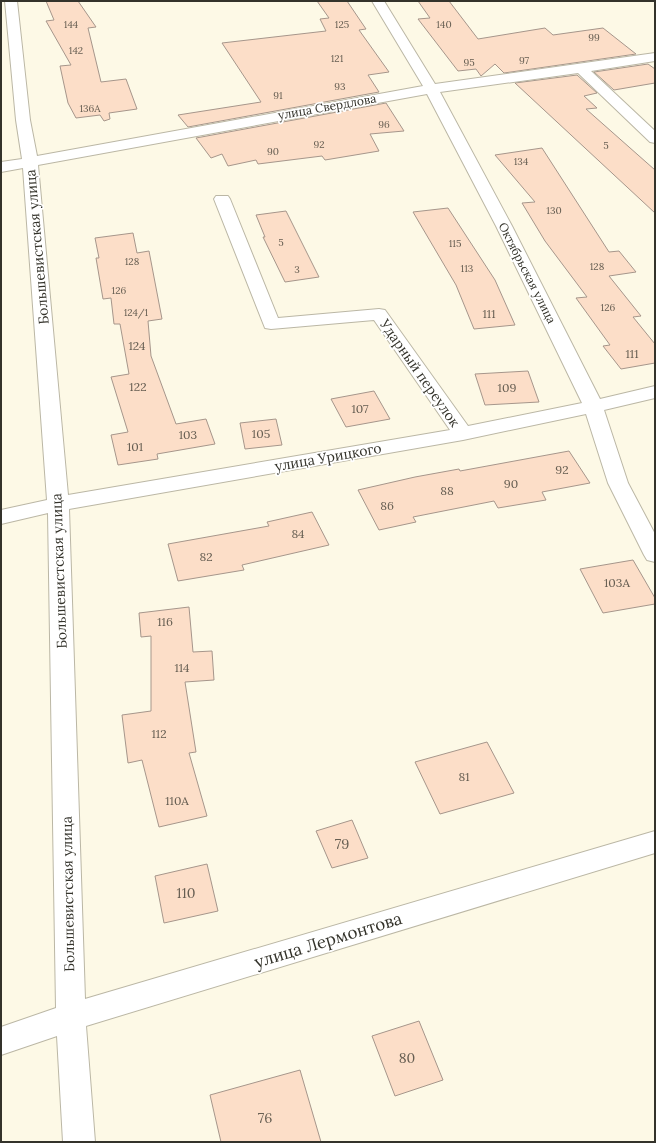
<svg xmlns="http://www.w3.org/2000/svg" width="656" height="1143" font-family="Lora,serif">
	<rect width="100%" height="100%" fill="#fdf9e6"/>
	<g fill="#fcdec8" stroke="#a6968b">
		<path d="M 46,1 L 78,1 L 96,27 L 88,28 L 101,82 L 126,79 L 137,109 L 109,113 L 110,119 L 104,121 L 100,115 L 76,118 L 68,103 L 60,66 L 71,65 L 46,21 L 54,20 Z"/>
		<path d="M 317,1 L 347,1 L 366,29 L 359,30 L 389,72 L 368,75 L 379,92 L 188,127 L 178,115 L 261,102 L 222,43 L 326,31 L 320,19 L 329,18 Z"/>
		<path d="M 418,1 L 449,1 L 478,39 L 545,28 L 553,35 L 603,28 L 636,54 L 504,73 L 495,64 L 481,76 L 476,69 L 458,71 L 418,19 L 430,18 Z"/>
		<path d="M 648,64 L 655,69 L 655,83 L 614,90 L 594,72 Z"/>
		<path d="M 577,75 L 597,93 L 584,96 L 597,108 L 586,109 L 655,170 L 655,213 L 515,83 Z"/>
		<path d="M 386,103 L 404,131 L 370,134 L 379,151 L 325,160 L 322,156 L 258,164 L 256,160 L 228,166 L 222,154 L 211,158 L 196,138 Z"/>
		<path d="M 542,148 L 609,252 L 619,251 L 636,272 L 609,276 L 641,316 L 633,317 L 655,344 L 655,363 L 621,369 L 603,346 L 610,345 L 576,298 L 587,297 L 545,241 L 522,203 L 535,202 L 495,155 Z"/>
		<path d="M 448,208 L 495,280 L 515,325 L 474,329 L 456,285 L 413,212 Z"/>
		<path d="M 286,211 L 319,277 L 285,282 L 263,237 L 265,237 L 256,215 Z"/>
		<path d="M 133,233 L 137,253 L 149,251 L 162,319 L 148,321 L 151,356 L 176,424 L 206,419 L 215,444 L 157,454 L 158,459 L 118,465 L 111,435 L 128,432 L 111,377 L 129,374 L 120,324 L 114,324 L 111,298 L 103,299 L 96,258 L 99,258 L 95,238 Z"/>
		<path d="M 528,371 L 539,402 L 485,405 L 475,374 Z"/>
		<path d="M 374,391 L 390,419 L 346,427 L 331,399 Z"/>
		<path d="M 276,419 L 282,445 L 245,449 L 240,423 Z"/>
		<path d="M 569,451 L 590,483 L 542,492 L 546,500 L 498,508 L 494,501 L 413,517 L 416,522 L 379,530 L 358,490 L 415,477 L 459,469 L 460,471 Z"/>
		<path d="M 312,512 L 329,545 L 242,565 L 244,570 L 178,581 L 168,544 L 269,526 L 267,522 Z"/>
		<path d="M 633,560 L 655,598 L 655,604 L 603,613 L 580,569 Z"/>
		<path d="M 189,607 L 193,652 L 212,651 L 214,680 L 185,682 L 196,752 L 189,753 L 207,816 L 159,827 L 142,760 L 128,763 L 122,715 L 151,711 L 151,636 L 141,637 L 139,613 Z"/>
		<path d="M 487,742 L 514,793 L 440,814 L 415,762 Z"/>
		<path d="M 352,820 L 368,858 L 332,868 L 316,831 Z"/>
		<path d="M 207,864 L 218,911 L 164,923 L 155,876 Z"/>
		<path d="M 419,1021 L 443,1080 L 395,1096 L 372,1036 Z"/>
		<path d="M 300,1070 L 321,1142 L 221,1142 L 210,1095 Z"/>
	</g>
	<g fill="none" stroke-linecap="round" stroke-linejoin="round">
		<g stroke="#bbb7a5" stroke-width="2">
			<path id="street" d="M 5,1 L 17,1 L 30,120 L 37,156 L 423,86 L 372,1 L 384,1 L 435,84 L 655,53 L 655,61 L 591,71 L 655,131 L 655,143 L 650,142 L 578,73 L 440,92 L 512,226 L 600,399 L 655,386 L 655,398 L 604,410 L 628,483 L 655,534 L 655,562 L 647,560 L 644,555 L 608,483 L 586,414 L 463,440 L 69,509 L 85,999 L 655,831 L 655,853 L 86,1026 L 95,1142 L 63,1142 L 57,1036 L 1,1055 L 1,1027 L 56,1008 L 48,513 L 1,524 L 1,510 L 47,500 L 23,168 L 1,172 L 1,162 L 22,159 L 16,120 ZM 427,94 L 496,226 L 582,403 L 468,426 L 385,310 L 379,309 L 278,318 L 230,199 L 228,196 L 216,196 L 214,199 L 265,328 L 271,329 L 374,320 L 450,430 L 68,495 L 38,165 Z"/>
		</g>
		<use href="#street" fill="#fff" fill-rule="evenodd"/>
	</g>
	<g text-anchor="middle" stroke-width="3.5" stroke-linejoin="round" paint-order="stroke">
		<g font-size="10" fill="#665e52">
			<text x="71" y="28">144</text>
			<text x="342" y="28">125</text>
			<text x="444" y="28">140</text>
			<text x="594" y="41">99</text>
			<text x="76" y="54">142</text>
			<text x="337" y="62">121</text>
			<text x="524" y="64">97</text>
			<text x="469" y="66">95</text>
			<text x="340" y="90">93</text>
			<text x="278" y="99">91</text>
			<text x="90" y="112">136А</text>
			<text x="384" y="128">96</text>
			<text x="319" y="148">92</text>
			<text x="606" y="149">5</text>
			<text x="273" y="155">90</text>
			<text x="521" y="165">134</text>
			<text x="554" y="214">130</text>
			<text x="281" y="246">5</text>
			<text x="455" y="247">115</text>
			<text x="132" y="265">128</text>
			<text x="597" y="270">128</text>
			<text x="467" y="272">113</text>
			<text x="297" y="273">3</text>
			<text x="119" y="294">126</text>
			<text x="608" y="311">126</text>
			<text x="136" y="316">124/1</text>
		</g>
		<g font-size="12" fill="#34332b" stroke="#fff">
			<text transform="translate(327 107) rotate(-10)" y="4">улица Свердлова</text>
			<text transform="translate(527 273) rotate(63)" y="4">Октябрьская улица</text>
		</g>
		<g font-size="12" fill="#665e52">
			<text x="489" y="318">111</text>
			<text x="137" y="350">124</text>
			<text x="632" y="358">111</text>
			<text x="138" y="391">122</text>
			<text x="507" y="392">109</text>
			<text x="360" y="413">107</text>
			<text x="261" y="438">105</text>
			<text x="188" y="439">103</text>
			<text x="135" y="451">101</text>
			<text x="562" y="474">92</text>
			<text x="511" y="488">90</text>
			<text x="447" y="495">88</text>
			<text x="387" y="510">86</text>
			<text x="298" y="538">84</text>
			<text x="206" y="561">82</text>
			<text x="617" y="587">103А</text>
			<text x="165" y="626">116</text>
			<text x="182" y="672">114</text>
			<text x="159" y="738">112</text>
			<text x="464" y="781">81</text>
			<text x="177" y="805">110А</text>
		</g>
		<g font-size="14" fill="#34332b" stroke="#fff">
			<text transform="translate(37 247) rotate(-95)" y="5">Большевистская улица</text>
			<text transform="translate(420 373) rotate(55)" y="5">Ударный переулок</text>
			<text transform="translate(328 457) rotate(-10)" y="5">улица Урицкого</text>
			<text transform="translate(59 571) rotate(-92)" y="5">Большевистская улица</text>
			<text transform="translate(68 894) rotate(-91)" y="5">Большевистская улица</text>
		</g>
		<g font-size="14" fill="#665e52">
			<text x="342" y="849">79</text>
			<text x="186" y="898">110</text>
			<text x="407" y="1063">80</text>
			<text x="265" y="1123">76</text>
		</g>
		<g font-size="17" fill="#34332b" stroke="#fff">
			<text transform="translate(328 940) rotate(-17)" y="6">улица Лермонтова</text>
		</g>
	</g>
	<rect width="656" height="1143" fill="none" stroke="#34332b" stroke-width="4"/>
</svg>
